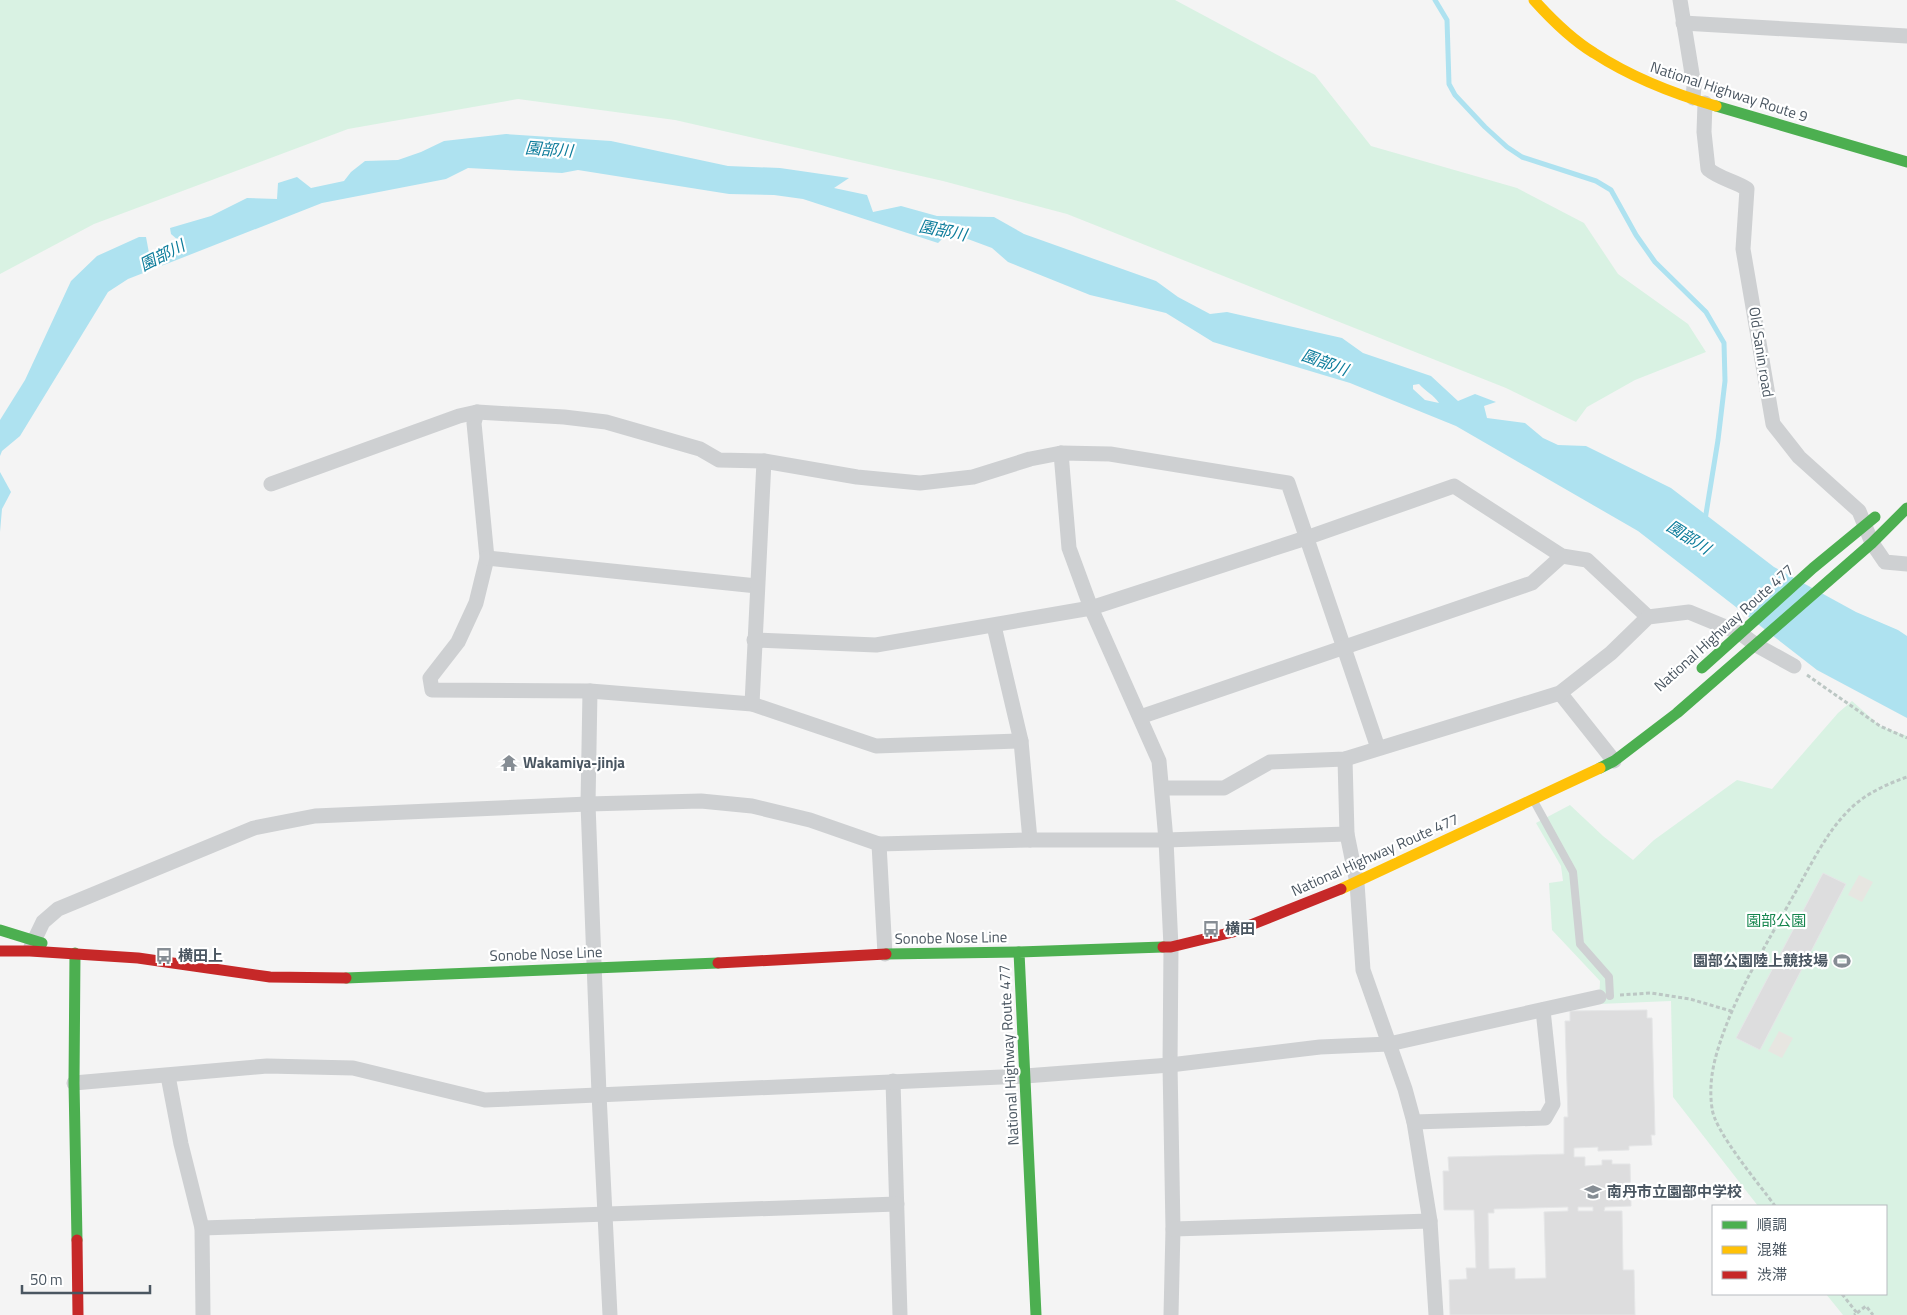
<svg xmlns="http://www.w3.org/2000/svg" width="1907" height="1315" font-family="'Titillium Web','Noto Sans JP',sans-serif">
	<rect width="100%" height="100%" fill="#f4f4f4"/>
	<g fill="#d9f2e3">
		<path d="M 0,0 L 1175,0 L 1315,75 L 1371,146 L 1517,188 L 1584,223 L 1618,274 L 1688,324 L 1706,352 L 1635,380 L 1587,407 L 1576,422 L 1506,388 L 1067,214 L 943,181 L 675,120 L 518,99 L 348,129 L 94,224 L 0,274 Z"/>
		<path d="M 1852,701 L 1880,726 L 1907,736 L 1907,1315 L 1843,1315 L 1826,1294 L 1886,1294 L 1886,1206 L 1758,1206 L 1673,1097 L 1671,1001 L 1599,1004 L 1600,981 L 1552,930 L 1549,883 L 1563,881 L 1561,866 L 1536,823 L 1570,805 L 1603,836 L 1633,860 L 1654,840 L 1737,780 L 1772,789 L 1838,713 Z"/>
	</g>
	<g fill="#e7e6e1">
		<path d="M 1859,875 L 1873,882 L 1862,902 L 1848,895 Z"/>
		<path d="M 1779,1031 L 1793,1038 L 1782,1058 L 1768,1051 Z"/>
	</g>
	<g fill="#aee2f0" fill-rule="evenodd">
		<path d="M 506,134 L 611,141 L 728,166 L 780,168 L 849,178 L 834,188 L 867,195 L 873,212 L 901,206 L 937,216 L 994,217 L 1024,234 L 1156,281 L 1178,297 L 1210,314 L 1227,312 L 1342,338 L 1363,353 L 1431,376 L 1458,401 L 1475,394 L 1496,402 L 1484,406 L 1487,418 L 1525,423 L 1543,438 L 1558,445 L 1586,446 L 1671,488 L 1774,567 L 1856,612 L 1898,630 L 1907,636 L 1907,718 L 1817,670 L 1638,531 L 1456,426 L 1350,383 L 1213,342 L 1166,313 L 1090,295 L 1008,262 L 992,248 L 957,235 L 944,237 L 938,243 L 803,199 L 774,195 L 729,194 L 578,170 L 562,173 L 468,168 L 446,179 L 322,203 L 128,279 L 108,292 L 20,436 L 2,451 L 0,456 L 0,420 L 25,380 L 71,281 L 97,256 L 139,237 L 146,237 L 149,253 L 179,241 L 171,234 L 170,228 L 211,216 L 247,198 L 277,199 L 278,183 L 297,177 L 311,188 L 344,181 L 351,172 L 365,161 L 398,160 L 421,152 L 444,141 ZM 1419,384 C 1425,391 1434,395 1439,403 L 1425,400 L 1413,389 L 1413,385 Z"/>
		<path d="M 0,472 L 11,492 L 2,509 L 0,532 Z"/>
	</g>
	<g fill="none" stroke-linecap="round" stroke-linejoin="round">
		<path stroke="#aee2f0" stroke-width="5" d="M 1435,0 L 1447,20 L 1449,84 L 1455,95 L 1485,127 L 1507,147 L 1522,157 L 1596,181 L 1611,190 L 1636,235 L 1655,262 L 1706,312 L 1724,343 L 1725,381 L 1718,440 L 1705,520"/>
	</g>
	<g fill="#ddddde" stroke="#e5e6e7" fill-rule="evenodd">
		<path d="M 1823,873 L 1846,884 L 1760,1050 L 1736,1038 Z"/>
		<path d="M 1647,1010 L 1647,1018 L 1652,1018 L 1655,1135 L 1651,1135 L 1652,1145 L 1629,1146 L 1629,1150 L 1598,1151 L 1598,1147 L 1574,1148 L 1574,1157 L 1585,1157 L 1585,1166 L 1602,1165 L 1602,1160 L 1612,1160 L 1612,1164 L 1630,1164 L 1631,1206 L 1605,1207 L 1604,1211 L 1622,1211 L 1623,1270 L 1634,1270 L 1635,1315 L 1450,1315 L 1449,1280 L 1467,1279 L 1466,1268 L 1476,1268 L 1474,1210 L 1444,1210 L 1443,1171 L 1449,1171 L 1448,1157 L 1564,1154 L 1564,1117 L 1568,1117 L 1565,1021 L 1570,1021 L 1570,1011 ZM 1568,1207 L 1568,1211 L 1544,1212 L 1546,1278 L 1515,1279 L 1515,1268 L 1489,1269 L 1488,1213 L 1494,1213 L 1494,1209 ZM 1578,1207 L 1593,1207 L 1593,1211 L 1578,1211 Z"/>
	</g>
	<g fill="none" stroke-linecap="round" stroke-linejoin="round">
		<g stroke="#bcc7c4" stroke-width="3" stroke-dasharray="4 2.5" stroke-linecap="butt">
			<path d="M 1807,675 L 1880,726 L 1907,738"/>
			<path d="M 1620,995 L 1651,993 L 1690,999 L 1731,1011"/>
			<path d="M 1775,1206 C 1760,1185 1714,1131 1712,1108 C 1709,1088 1712,1068 1718,1049 C 1734,996 1765,947 1791,900 C 1809,869 1825,833 1851,808 C 1867,793 1887,784 1907,777"/>
			<path d="M 1842,1294 L 1857,1313 L 1854,1315"/>
			<path d="M 1857,1313 L 1866,1306 L 1873,1315"/>
		</g>
		<path stroke="#ced0d2" stroke-width="8" d="M 1535,803 L 1573,872 L 1580,944 L 1609,977 L 1610,996"/>
		<g stroke="#ced0d2" stroke-width="15">
			<path d="M 1680,0 L 1694,86 L 1693,98"/>
			<path d="M 1683,23 L 1907,36"/>
			<path d="M 1705,103 L 1704,132 L 1708,169 C 1720,179 1735,181 1747,189 L 1743,249 L 1773,424 L 1799,457 L 1859,511 L 1872,543 L 1885,562 L 1907,564"/>
			<path d="M 477,412 L 474,423 L 487,558 L 476,603 L 458,642 L 430,678 L 432,690 L 590,691 L 752,704 L 876,746 L 1021,741"/>
			<path d="M 1061,453 L 1069,548 L 1091,608 L 1159,761 L 1166,840 L 1171,947 L 1170,1065 L 1173,1229 L 1171,1315"/>
			<path d="M 271,484 L 459,416 L 477,412 L 564,417 L 606,422 L 700,449 L 719,460 L 764,461 L 857,477 L 920,483 L 973,477 L 1030,459 L 1061,453 L 1110,454 L 1288,483 L 1378,748"/>
			<path d="M 487,558 L 757,586"/>
			<path d="M 994,626 L 1021,741 L 1030,840"/>
			<path d="M 754,640 L 876,645 L 1091,608 L 1306,538 L 1454,486 L 1562,556 L 1587,560 L 1648,617"/>
			<path d="M 590,691 L 588,804 L 599,1094 L 610,1315"/>
			<path d="M 1560,693 L 1614,761"/>
			<path d="M 752,704 L 764,461"/>
			<path d="M 1140,717 L 1532,583 L 1562,556"/>
			<path d="M 1345,759 L 1347,834 L 1357,883 L 1363,970 L 1405,1089 L 1414,1122 L 1430,1221 L 1436,1315"/>
			<path d="M 1162,788 L 1224,788 L 1270,762 L 1345,759 L 1560,693 L 1611,653 L 1648,617 L 1689,612 L 1740,633 L 1756,645 L 1794,666"/>
			<path d="M 879,844 L 885,954"/>
			<path d="M 31,947 L 43,922 L 58,909 L 254,828 L 315,816 L 588,804 L 701,801 L 752,806 L 810,820 L 879,844 L 1030,840 L 1166,840 L 1347,834"/>
			<path d="M 168,1076 L 181,1144 L 202,1228 L 203,1315"/>
			<path d="M 893,1081 L 900,1315"/>
			<path d="M 74,1083 L 267,1066 L 353,1068 L 485,1100 L 1025,1076 L 1170,1065 L 1320,1047 L 1389,1044 L 1599,997"/>
			<path d="M 1414,1122 L 1545,1118 L 1553,1104 L 1543,1010"/>
			<path d="M 202,1228 L 897,1204"/>
			<path d="M 1173,1229 L 1430,1221"/>
		</g>
		<g stroke="#4caf50" stroke-width="11">
			<path d="M 1716,106 L 1907,162"/>
			<path d="M 1702,668 L 1813,568 L 1875,517"/>
			<path d="M 1600,768 L 1614,761 L 1677,713 L 1872,543 L 1907,508"/>
			<path d="M 0,930 L 42,943"/>
			<path d="M 75,953 L 74,1083 L 77,1240"/>
			<path d="M 886,954 L 1019,952"/>
			<path d="M 346,978 L 718,963"/>
			<path d="M 1036,1315 L 1019,952 L 1163,947"/>
		</g>
		<g stroke="#ffc107" stroke-width="11">
			<path d="M 1534,0 C 1552,20 1571,39 1594,53 C 1631,77 1674,94 1716,106"/>
			<path d="M 1341,889 L 1600,768"/>
		</g>
		<g stroke="#c62828" stroke-width="11">
			<path d="M 1163,947 L 1171,947 L 1233,932 L 1341,889"/>
			<path d="M 0,951 L 30,951 L 138,958 L 270,977 L 346,978"/>
			<path d="M 718,963 L 886,954"/>
			<path d="M 77,1240 L 78,1315"/>
		</g>
	</g>
	<defs>
		<g id="temple-bare" transform="scale(1.35)"><path d="M0-6L5-2H3V0L6.5 2.5H4V6H1.5V3h-3V6H-4V2.5H-6.5L-3 0V-2H-5Z" fill="#868d94" stroke="#fff" stroke-width="2.5" paint-order="stroke"/></g>
		<g id="bus-bare" transform="scale(1.35)"><path d="M-5-6H5V4H4V6H2V4H-2V6H-4V4H-5ZM-3.5-4V0h7V-4ZM-3.5 1.2v1.5H-2V1.2ZM2 1.2v1.5H3.5V1.2Z" fill="#868d94" stroke="#fff" stroke-width="2.5" paint-order="stroke"/></g>
		<g id="stadium-bare" transform="scale(1.35)"><path d="M0-5a6.5 5 0 1 0 0 10a6.5 5 0 1 0 0-10ZM-3.5-1.8h7v3.6h-7Z" fill="#868d94" stroke="#fff" stroke-width="2.5" paint-order="stroke"/></g>
		<g id="school-bare" transform="scale(1.35)"><path d="M0-5L7-2L0 1L-7-2ZM-4 1L0 2.5L4 1V4Q0 6-4 4Z" fill="#868d94" stroke="#fff" stroke-width="2.5" paint-order="stroke"/></g>
	</defs>
	<g fill-rule="evenodd">
		<use href="#temple-bare" x="509" y="763"/>
		<use href="#bus-bare" x="1211" y="929"/>
		<use href="#bus-bare" x="164" y="956"/>
		<use href="#stadium-bare" x="1842" y="961"/>
		<use href="#school-bare" x="1593" y="1192"/>
	</g>
	<g text-anchor="middle" stroke-width="4.5" stroke-linejoin="round" paint-order="stroke">
		<g font-size="15" fill="#4a5661" stroke="#fff">
			<text transform="translate(1729 92) rotate(18)" y="5">National Highway Route 9</text>
			<text transform="translate(1761 352) rotate(81)" y="5">Old Sanin road</text>
			<text transform="translate(1724 628) rotate(-42)" y="5">National Highway Route 477</text>
			<text transform="translate(1375 855) rotate(-24)" y="5">National Highway Route 477</text>
			<text transform="translate(951 938) rotate(-1)" y="5">Sonobe Nose Line</text>
			<text transform="translate(546 954) rotate(-2)" y="5">Sonobe Nose Line</text>
			<text transform="translate(1009 1055) rotate(-93)" y="5">National Highway Route 477</text>
		</g>
		<g font-size="15" font-weight="bold" fill="#4a5661" stroke="#fff" text-anchor="start">
			<text x="523" y="768">Wakamiya-jinja</text>
			<text x="1225" y="934">横田</text>
			<text x="178" y="961">横田上</text>
			<text x="1828" y="966" text-anchor="end">園部公園陸上競技場</text>
			<text x="1607" y="1197">南丹市立園部中学校</text>
		</g>
		<g font-size="15" fill="#17864f" stroke="#fff">
			<text x="1776" y="926">園部公園</text>
		</g>
		<g font-size="16" font-style="italic" fill="#0c7c9b" stroke="#fff">
			<text transform="translate(549 149) rotate(4)" y="6">園部川</text>
			<text transform="translate(943 230) rotate(11)" y="6">園部川</text>
			<text transform="translate(162 255) rotate(-27)" y="6">園部川</text>
			<text transform="translate(1325 362) rotate(20)" y="6">園部川</text>
			<text transform="translate(1689 537) rotate(32)" y="6">園部川</text>
		</g>
	</g>
	<rect x="1712" y="1205" width="175" height="90" fill="#ffffff" stroke="#b7bbc0"/>
	<rect x="1722" y="1221" width="25" height="8" fill="#4caf50" stroke="#b7bbc0"/>
	<text x="1757" y="1230" font-size="15" fill="#4a5661">順調</text>
	<rect x="1722" y="1246" width="25" height="8" fill="#ffc107" stroke="#b7bbc0"/>
	<text x="1757" y="1255" font-size="15" fill="#4a5661">混雑</text>
	<rect x="1722" y="1271" width="25" height="8" fill="#c62828" stroke="#b7bbc0"/>
	<text x="1757" y="1280" font-size="15" fill="#4a5661">渋滞</text>
	<path d="M22 1285v8h128v-8" fill="none" stroke="#4a5661" stroke-width="2.5"/>
	<text x="30" y="1285" font-size="15" fill="#4a5661" stroke="#ffffff" stroke-width="4" paint-order="stroke">50 m</text>
</svg>
